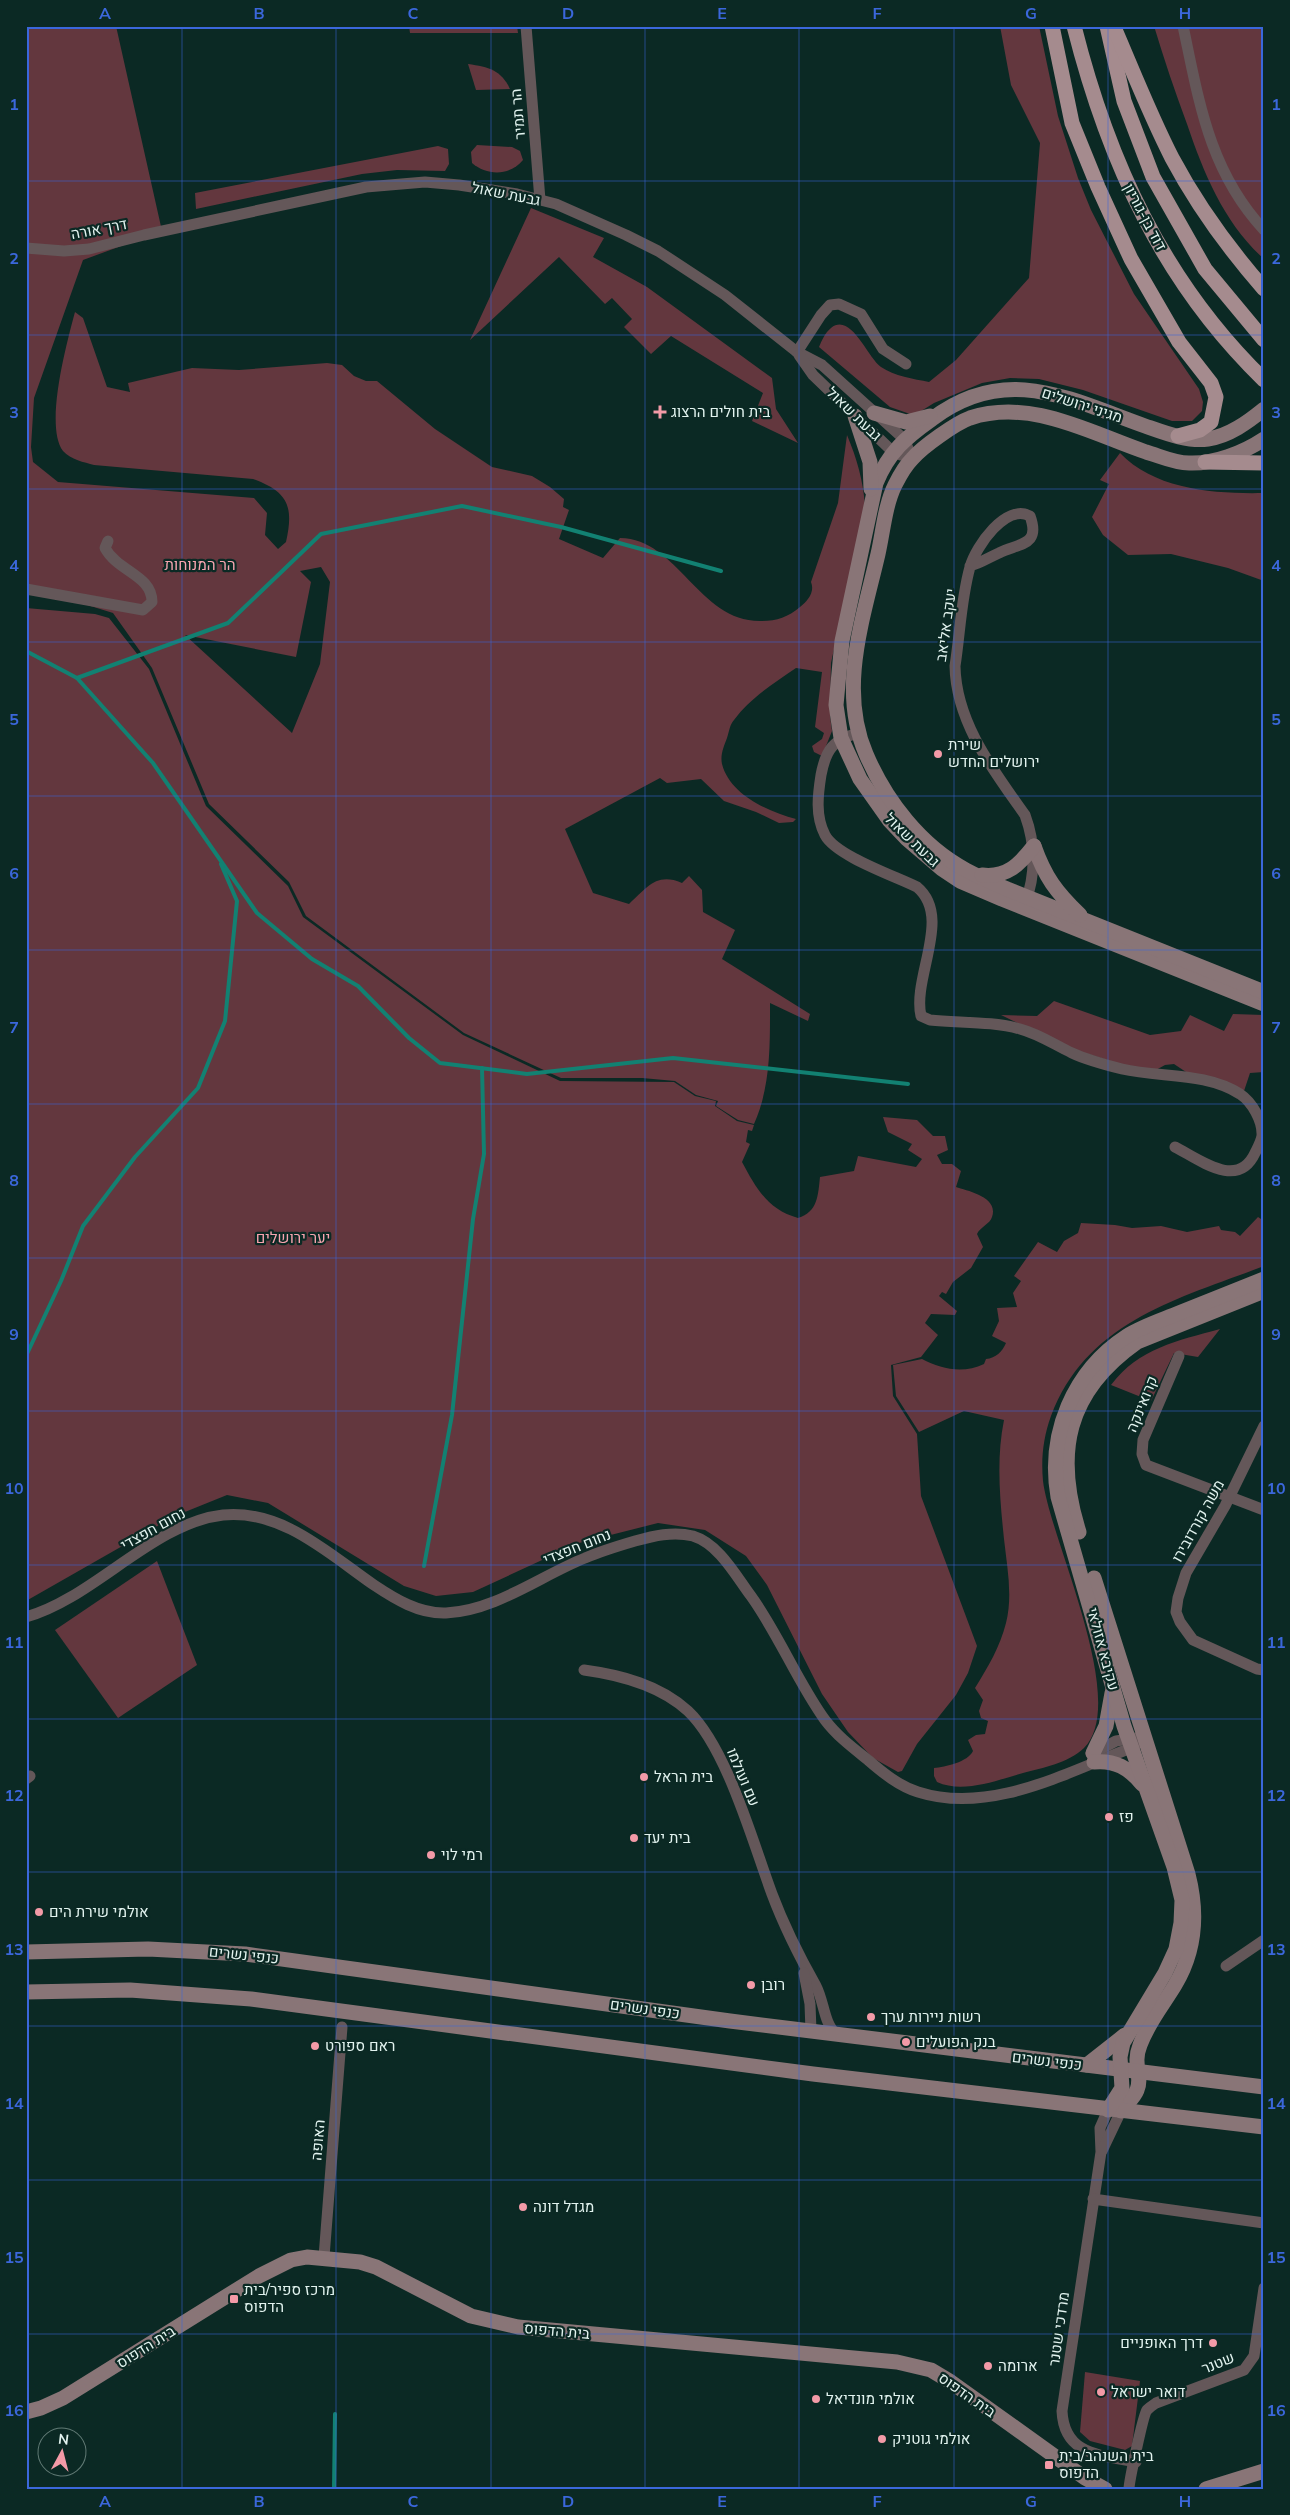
<svg xmlns="http://www.w3.org/2000/svg" width="1290" height="2515" font-family="Mulish,Heebo,sans-serif">
	<rect width="100%" height="100%" fill="#0b2924"/>
	<g fill="#63373e" fill-rule="evenodd">
		<path d="M 26,26 L 116,26 L 162,231 L 83,260 L 34,398 L 31,447 L 33,462 L 58,482 L 254,498 L 267,513 L 265,535 L 278,549 L 286,542 C 294,506 288,492 253,479 L 94,465 C 84,462 71,460 63,451 C 44,426 67,342 75,312 L 83,318 L 107,387 L 130,392 L 128,383 L 192,368 L 239,370 L 327,363 L 342,365 L 354,376 L 366,381 L 377,381 L 435,429 L 492,467 L 532,476 L 550,487 L 564,499 L 563,507 L 569,510 L 559,539 L 603,558 L 620,538 C 679,539 699,623 762,621 C 777,621 788,617 800,607 C 808,601 815,592 811,582 L 838,503 L 847,435 C 857,459 863,480 865,506 L 831,663 L 830,716 L 832,731 L 822,756 L 814,752 L 812,746 L 822,739 L 824,733 L 815,727 L 822,672 L 796,668 C 774,683 750,698 734,720 C 730,724 729,732 727,738 C 724,746 720,755 722,764 C 730,795 769,812 796,819 L 793,822 L 779,823 L 756,812 L 724,801 L 701,779 L 667,783 L 660,778 L 565,829 L 593,893 L 629,904 C 647,888 656,872 682,883 L 689,876 L 702,890 L 703,912 L 735,930 L 722,959 L 810,1014 L 808,1021 L 770,1003 C 770,1044 771,1086 754,1124 L 738,1120 L 716,1106 L 718,1101 L 696,1095 L 675,1081 L 642,1078 L 561,1078 L 464,1033 L 306,916 L 289,882 L 209,804 L 152,668 L 113,613 L 26,586 ZM 321,567 L 330,582 L 320,664 L 292,733 L 185,635 L 296,657 L 311,582 L 300,571 Z"/>
		<path d="M 409,26 L 517,26 L 518,33 L 410,33 Z"/>
		<path d="M 1000,26 L 1039,26 L 1058,116 L 1078,178 L 1091,210 L 1134,294 L 1199,389 L 1203,402 L 1202,411 L 1192,421 L 1172,421 L 1083,390 L 1039,379 L 1010,378 L 982,383 L 934,403 L 918,413 L 910,414 L 890,407 L 819,347 C 822,340 825,333 831,328 C 851,312 867,357 881,367 C 894,376 914,379 929,382 L 956,360 L 1029,278 L 1040,143 L 1011,85 Z"/>
		<path d="M 1154,26 L 1264,26 L 1264,259 C 1224,223 1204,174 1187,124 C 1175,92 1164,59 1154,26 Z"/>
		<path d="M 468,64 C 489,67 501,70 510,89 L 476,90 Z"/>
		<path d="M 477,145 L 512,147 L 520,151 L 523,160 C 510,176 487,176 472,163 L 471,152 Z"/>
		<path d="M 438,146 L 448,149 L 449,164 L 445,171 L 397,170 L 362,174 L 196,209 L 195,193 Z"/>
		<path d="M 531,208 L 604,238 L 593,257 L 647,287 L 772,378 L 776,409 L 798,443 L 752,421 L 763,393 L 671,336 L 651,354 L 624,327 L 632,319 L 612,298 L 605,304 L 559,257 L 470,340 Z"/>
		<path d="M 1120,453 C 1155,490 1216,494 1264,493 L 1264,581 L 1228,568 L 1171,554 L 1128,555 L 1103,535 L 1092,517 L 1109,484 L 1100,480 Z"/>
		<path d="M 26,608 L 95,614 L 109,618 L 149,669 L 206,806 L 288,886 L 303,917 L 463,1035 L 560,1081 L 674,1082 L 695,1096 L 716,1101 L 715,1106 L 737,1121 L 754,1125 L 752,1131 L 748,1130 L 746,1142 L 750,1144 L 742,1162 C 756,1188 768,1210 798,1218 C 818,1212 818,1195 820,1177 L 854,1171 L 858,1156 L 916,1167 L 922,1159 L 908,1150 L 912,1144 L 888,1132 L 883,1117 L 917,1120 L 933,1136 L 945,1136 L 948,1150 L 937,1155 L 942,1164 L 952,1164 L 961,1171 L 956,1187 C 968,1191 999,1197 992,1217 C 990,1224 980,1227 977,1234 L 983,1247 L 971,1268 L 953,1282 L 946,1294 L 942,1292 L 939,1296 L 957,1311 L 955,1315 L 931,1314 L 925,1323 L 938,1335 L 921,1357 L 891,1365 L 893,1396 L 917,1434 L 921,1496 L 977,1646 L 968,1673 L 956,1695 L 917,1744 L 902,1771 L 898,1772 L 873,1758 L 848,1732 L 822,1694 L 767,1585 L 746,1556 L 705,1530 L 658,1523 L 579,1543 L 473,1592 L 436,1596 L 404,1586 L 268,1503 L 227,1495 L 175,1516 L 26,1601 Z"/>
		<path d="M 1054,1001 L 1150,1035 L 1181,1031 L 1190,1015 L 1224,1031 L 1233,1014 L 1264,1015 L 1264,1072 L 1250,1073 L 1244,1091 L 1189,1074 L 1174,1064 L 1165,1065 L 1154,1071 L 1120,1064 L 1072,1049 L 1001,1015 L 1037,1016 Z"/>
		<path d="M 1258,1217 L 1264,1221 L 1264,1266 C 1178,1299 1087,1321 1051,1416 C 1043,1438 1041,1459 1043,1481 C 1050,1539 1130,1702 1084,1748 C 1068,1763 1043,1768 1023,1773 C 998,1780 963,1794 937,1782 L 934,1776 L 934,1768 C 945,1767 968,1762 973,1751 L 968,1740 L 976,1735 L 985,1734 L 988,1721 L 981,1718 L 979,1711 L 983,1700 L 975,1688 C 988,1667 1000,1647 1006,1623 C 1013,1595 1007,1567 1004,1539 C 1000,1500 996,1459 1004,1420 L 964,1411 L 919,1432 L 896,1396 L 893,1365 L 922,1359 C 941,1369 963,1374 984,1364 L 986,1359 C 996,1358 1002,1352 1006,1343 L 992,1336 L 999,1321 L 997,1308 L 1017,1307 L 1013,1293 L 1021,1281 L 1014,1276 L 1038,1242 L 1057,1252 L 1064,1241 L 1078,1233 L 1081,1223 L 1115,1225 L 1132,1228 L 1161,1226 L 1187,1232 L 1219,1226 L 1221,1230 L 1235,1232 L 1240,1236 Z"/>
		<path d="M 1220,1329 L 1198,1357 L 1174,1353 L 1151,1401 L 1111,1385 C 1139,1348 1177,1341 1220,1329 Z"/>
		<path d="M 157,1561 L 197,1665 L 118,1718 L 55,1630 Z"/>
		<path d="M 1085,2372 L 1140,2381 L 1132,2446 L 1125,2450 L 1090,2441 L 1080,2432 Z"/>
	</g>
	<g fill="none" stroke-linecap="round" stroke-linejoin="round">
		<g stroke="#128172" stroke-width="4">
			<path d="M 26,651 L 77,678 L 153,763 L 257,913 L 312,959 L 358,986 L 409,1038 L 440,1063 L 527,1074 L 673,1058 L 908,1084"/>
			<path d="M 77,678 L 228,623 L 321,534 L 462,506 L 561,527 L 721,571"/>
			<path d="M 26,1356 L 61,1281 L 83,1226 L 135,1157 L 198,1088 L 225,1021 L 237,901 L 221,864"/>
			<path d="M 424,1566 L 452,1415 L 473,1219 L 484,1154 L 482,1068"/>
			<path d="M 334,2489 L 335,2414"/>
		</g>
		<g stroke="#645759" stroke-width="11">
			<path d="M 526,26 L 540,200"/>
			<path d="M 1183,26 C 1199,101 1209,171 1264,230"/>
			<path d="M 26,248 L 64,251 L 89,249 L 144,235 L 366,187 L 425,182 L 459,185 L 517,194 L 556,204 L 626,235 L 658,251 L 725,295 L 797,352 L 822,365 L 904,439 L 912,458"/>
			<path d="M 797,352 L 821,315 L 830,305 L 839,304 L 861,314 L 883,349 L 906,364"/>
			<path d="M 799,355 L 813,375 L 893,452 L 901,455"/>
			<path d="M 970,566 C 981,563 988,558 999,553 C 1019,543 1041,546 1030,516 C 1006,503 976,546 970,567 C 961,599 960,634 955,666 C 956,723 994,771 1025,815 C 1036,845 1036,874 1025,904"/>
			<path d="M 26,589 L 143,610 L 152,602 C 152,575 118,572 105,548 L 108,541"/>
			<path d="M 858,733 C 833,740 826,749 821,775 C 818,794 815,816 825,835 C 836,856 895,876 917,887 C 953,917 912,977 921,1016 L 930,1020 C 959,1023 992,1021 1020,1029 C 1039,1034 1055,1045 1072,1053 C 1087,1060 1106,1065 1122,1069 C 1161,1078 1205,1072 1240,1094 C 1252,1102 1263,1121 1262,1136 C 1261,1142 1258,1147 1255,1153 C 1238,1190 1200,1160 1175,1147"/>
			<path d="M 1179,1356 L 1143,1440 L 1142,1454 L 1146,1465 L 1264,1510"/>
			<path d="M 1264,1426 L 1225,1506 L 1186,1573 L 1178,1598 L 1176,1612 L 1180,1622 L 1193,1640 L 1257,1669 L 1264,1670"/>
			<path d="M 26,1617 C 94,1598 153,1523 223,1515 C 282,1509 329,1554 374,1585 C 395,1599 419,1614 446,1613 C 495,1611 540,1576 585,1558 C 601,1551 618,1546 635,1541 C 653,1536 673,1531 693,1536 C 719,1544 736,1576 751,1596 C 779,1635 797,1681 825,1720 C 837,1736 853,1748 868,1760 C 883,1773 899,1786 918,1792 C 990,1815 1065,1773 1131,1748 L 1144,1738"/>
			<path d="M 584,1670 C 621,1675 660,1685 688,1711 C 727,1748 753,1843 772,1894 C 784,1926 799,1956 816,1986 C 824,2001 824,2024 836,2034"/>
			<path d="M 1091,1754 L 1116,1741 L 1136,1738"/>
			<path d="M 26,1779 L 30,1776"/>
			<path d="M 1226,1966 L 1264,1940"/>
			<path d="M 804,1973 L 810,2004 L 811,2031"/>
			<path d="M 1108,2110 L 1100,2128 L 1101,2152 L 1062,2411 C 1064,2455 1100,2455 1136,2462"/>
			<path d="M 1102,2151 L 1121,2111"/>
			<path d="M 1093,2199 L 1264,2223"/>
			<path d="M 324,2257 L 342,2027"/>
			<path d="M 1129,2489 C 1129,2482 1143,2415 1147,2410 C 1149,2408 1153,2405 1156,2403 L 1244,2370 L 1254,2356 L 1264,2288"/>
		</g>
		<g stroke="#897577" stroke-width="15">
			<path d="M 1264,409 C 1248,422 1229,436 1208,439 C 1188,442 1165,433 1145,426 C 1069,399 1006,363 932,419 C 905,438 889,452 876,483 L 842,641 L 836,705 L 841,738 L 860,779 L 889,820 L 907,839 L 942,869 L 960,881 L 1002,899 L 1264,1004"/>
			<path d="M 874,413 L 906,422 L 930,416"/>
			<path d="M 855,416 L 870,462 L 871,489"/>
			<path d="M 1264,439 C 1243,453 1214,464 1189,463 C 1174,463 1160,456 1146,452 C 1090,433 1031,398 970,418 C 956,423 922,447 912,459 C 906,465 899,477 895,485 C 885,505 883,532 878,554 C 863,619 838,689 866,754 C 886,801 921,846 966,870 C 979,877 993,883 1007,889 L 1264,992"/>
			<path d="M 1034,846 C 1045,877 1056,892 1080,915"/>
			<path d="M 982,875 C 1006,878 1019,865 1034,846"/>
			<path d="M 1079,1532 C 1054,1453 1066,1392 1137,1342 L 1264,1291"/>
			<path d="M 1094,1578 L 1188,1874 C 1198,1913 1196,1950 1175,1985 C 1163,2005 1148,2023 1140,2045 C 1132,2065 1143,2076 1137,2090 C 1134,2098 1126,2104 1121,2111"/>
			<path d="M 1093,1753 L 1106,1726 L 1112,1693"/>
			<path d="M 1094,1762 C 1115,1760 1129,1768 1142,1784"/>
			<path d="M 26,1952 L 148,1949 L 245,1954 L 730,2021 L 1264,2087"/>
			<path d="M 26,1992 L 130,1990 L 251,1999 L 813,2074 L 1264,2127"/>
			<path d="M 1087,2065 L 1125,2035"/>
			<path d="M 1108,2110 L 1122,2088 L 1120,2057 L 1123,2043 L 1165,1973 L 1176,1949 L 1181,1923 L 1182,1900 L 1174,1867 L 1124,1726 L 1058,1497 C 1047,1434 1073,1371 1127,1336 C 1143,1326 1162,1320 1179,1313 C 1207,1302 1236,1290 1264,1279"/>
			<path d="M 26,2412 L 41,2408 L 63,2398 L 259,2276 L 291,2260 L 307,2257 L 360,2262 L 376,2267 L 471,2316 L 518,2327 L 897,2362 L 931,2370 L 951,2382 L 1085,2478 L 1105,2489"/>
			<path d="M 1206,2489 L 1264,2471"/>
		</g>
		<g stroke="#a58b8e" stroke-width="15">
			<path d="M 1052,26 L 1072,123 L 1098,187 L 1131,259 L 1179,342 L 1211,383 L 1216,397 L 1211,422 L 1200,430 L 1178,436"/>
			<path d="M 1074,26 C 1108,161 1163,282 1264,380"/>
			<path d="M 1107,26 L 1124,101 L 1153,177 L 1205,269 L 1264,340"/>
			<path d="M 1116,32 C 1134,74 1151,117 1172,158 C 1197,205 1229,249 1264,289"/>
			<path d="M 1205,462 L 1264,463"/>
		</g>
	</g>
	<path fill="none" stroke="#3b67db" stroke-width="1" stroke-opacity="0.55" d="M 182,26 L 182,2489M 336,26 L 336,2489M 491,26 L 491,2489M 645,26 L 645,2489M 799,26 L 799,2489M 954,26 L 954,2489M 1108,26 L 1108,2489M 26,181 L 1264,181M 26,335 L 1264,335M 26,489 L 1264,489M 26,642 L 1264,642M 26,796 L 1264,796M 26,950 L 1264,950M 26,1104 L 1264,1104M 26,1258 L 1264,1258M 26,1411 L 1264,1411M 26,1565 L 1264,1565M 26,1719 L 1264,1719M 26,1872 L 1264,1872M 26,2026 L 1264,2026M 26,2180 L 1264,2180M 26,2334 L 1264,2334"/>
	<g fill="#f39aa7" stroke="#0b2924" stroke-width="2">
		<path d="M657.5 404.5h5v5h5v5h-5v5h-5v-5h-5v-5h5z"/>
		<circle cx="938" cy="754" r="5"/>
		<circle cx="644" cy="1777" r="5"/>
		<circle cx="1109" cy="1817" r="5"/>
		<circle cx="634" cy="1838" r="5"/>
		<circle cx="431" cy="1855" r="5"/>
		<circle cx="39" cy="1912" r="5"/>
		<circle cx="751" cy="1985" r="5"/>
		<circle cx="871" cy="2017" r="5"/>
		<circle cx="906" cy="2042" r="5"/>
		<circle cx="315" cy="2046" r="5"/>
		<circle cx="523" cy="2207" r="5"/>
		<rect x="229" y="2294" width="10" height="10" rx="2.5"/>
		<circle cx="1213" cy="2343" r="5"/>
		<circle cx="988" cy="2366" r="5"/>
		<circle cx="1101" cy="2392" r="5"/>
		<circle cx="816" cy="2399" r="5"/>
		<circle cx="882" cy="2439" r="5"/>
		<rect x="1044" y="2460" width="10" height="10" rx="2.5"/>
	</g>
	<g text-anchor="middle" stroke-width="4.5" stroke-linejoin="round" paint-order="stroke">
		<g font-size="15" fill="#e2f3ef" stroke="#0b2924">
			<text transform="translate(518 114) rotate(-95)" y="5">הר תמיר</text>
			<text transform="translate(506 194) rotate(11)" y="5">גבעת שאול</text>
			<text transform="translate(1145 217) rotate(62)" y="5">דוד בן-גוריון</text>
			<text transform="translate(99 229) rotate(-11)" y="5">דרך אורה</text>
			<text transform="translate(1082 405) rotate(18)" y="5">מגיני ירושלים</text>
			<text transform="translate(854 414) rotate(44)" y="5">גבעת שאול</text>
			<text transform="translate(946 625) rotate(-82)" y="5">יעקב אליאב</text>
			<text transform="translate(912 840) rotate(44)" y="5">גבעת שאול</text>
			<text transform="translate(1142 1404) rotate(-68)" y="5">קרואינקה</text>
			<text transform="translate(1198 1521) rotate(-61)" y="5">משה קורדובירו</text>
			<text transform="translate(153 1529) rotate(-29)" y="5">נחום חפצדי</text>
			<text transform="translate(577 1547) rotate(-22)" y="5">נחום חפצדי</text>
			<text transform="translate(1103 1649) rotate(75)" y="5">עקיבא אזולאי</text>
			<text transform="translate(743 1777) rotate(67)" y="5">עם ועולמו</text>
			<text transform="translate(244 1955) rotate(6)" y="5">כנפי נשרים</text>
			<text transform="translate(645 2009) rotate(8)" y="5">כנפי נשרים</text>
			<text transform="translate(1047 2061) rotate(7)" y="5">כנפי נשרים</text>
			<text transform="translate(318 2140) rotate(-85)" y="5">האופה</text>
			<text transform="translate(1059 2329) rotate(-82)" y="5">מרדכי שטנר</text>
			<text transform="translate(557 2331) rotate(5)" y="5">בית הדפוס</text>
			<text transform="translate(146 2347) rotate(-32)" y="5">בית הדפוס</text>
			<text transform="translate(1218 2363) rotate(-22)" y="5">שטנר</text>
			<text transform="translate(967 2395) rotate(35)" y="5">בית הדפוס</text>
		</g>
		<g font-size="15" fill="#e2f3ef" stroke="#0b2924" text-anchor="start">
			<text x="671" y="417">בית חולים הרצוג</text>
			<text x="948" y="750">שירת<tspan x="948" dy="17">ירושלים החדש</tspan></text>
			<text x="654" y="1782">בית הראל</text>
			<text x="1119" y="1822">פז</text>
			<text x="644" y="1843">בית יעד</text>
			<text x="441" y="1860">רמי לוי</text>
			<text x="49" y="1917">אולמי שירת הים</text>
			<text x="761" y="1990">רובן</text>
			<text x="881" y="2022">רשות ניירות ערך</text>
			<text x="916" y="2047">בנק הפועלים</text>
			<text x="325" y="2051">ראם ספורט</text>
			<text x="533" y="2212">מגדל דונה</text>
			<text x="244" y="2295">מרכז ספיר/בית<tspan x="244" dy="17">הדפוס</tspan></text>
			<text x="1203" y="2348" text-anchor="end">דרך האופניים</text>
			<text x="998" y="2371">ארומה</text>
			<text x="1111" y="2397">דואר ישראל</text>
			<text x="826" y="2404">אולמי מונדיאל</text>
			<text x="892" y="2444">אולמי גוטניק</text>
			<text x="1059" y="2461">בית השנהב/בית<tspan x="1059" dy="17">הדפוס</tspan></text>
		</g>
		<g font-size="15" fill="#f8a5b0" stroke="#0b2924">
			<text x="200" y="570">הר המנוחות</text>
			<text x="293" y="1243">יער ירושלים</text>
		</g>
	</g>
	<rect width="1290" height="2515" fill="none" stroke="#0b2924" stroke-width="55"/>
	<g transform="translate(62 2452) rotate(7)"><circle r="24" fill="#0b2924" stroke="#617a75"/>
	<path d="M0-4L9 19L0 12L-9 19Z" fill="#f39aa7"/>
	<text y="-8" font-size="14" font-weight="bold" text-anchor="middle" fill="#e2f3ef">N</text>
	</g>
	<rect x="28" y="28" width="1234" height="2460" fill="none" stroke="#3b67db" stroke-width="2"/>
	<g font-size="16" text-anchor="middle" font-weight="bold" fill="#3b67db">
		<text x="105" y="19">A</text>
		<text x="259" y="19">B</text>
		<text x="413" y="19">C</text>
		<text x="568" y="19">D</text>
		<text x="722" y="19">E</text>
		<text x="877" y="19">F</text>
		<text x="1031" y="19">G</text>
		<text x="1185" y="19">H</text>
		<text x="14" y="110">1</text>
		<text x="1276" y="110">1</text>
		<text x="14" y="264">2</text>
		<text x="1276" y="264">2</text>
		<text x="14" y="418">3</text>
		<text x="1276" y="418">3</text>
		<text x="14" y="571">4</text>
		<text x="1276" y="571">4</text>
		<text x="14" y="725">5</text>
		<text x="1276" y="725">5</text>
		<text x="14" y="879">6</text>
		<text x="1276" y="879">6</text>
		<text x="14" y="1033">7</text>
		<text x="1276" y="1033">7</text>
		<text x="14" y="1186">8</text>
		<text x="1276" y="1186">8</text>
		<text x="14" y="1340">9</text>
		<text x="1276" y="1340">9</text>
		<text x="14" y="1494">10</text>
		<text x="1276" y="1494">10</text>
		<text x="14" y="1648">11</text>
		<text x="1276" y="1648">11</text>
		<text x="14" y="1801">12</text>
		<text x="1276" y="1801">12</text>
		<text x="14" y="1955">13</text>
		<text x="1276" y="1955">13</text>
		<text x="14" y="2109">14</text>
		<text x="1276" y="2109">14</text>
		<text x="14" y="2263">15</text>
		<text x="1276" y="2263">15</text>
		<text x="14" y="2416">16</text>
		<text x="1276" y="2416">16</text>
		<text x="105" y="2507">A</text>
		<text x="259" y="2507">B</text>
		<text x="413" y="2507">C</text>
		<text x="568" y="2507">D</text>
		<text x="722" y="2507">E</text>
		<text x="877" y="2507">F</text>
		<text x="1031" y="2507">G</text>
		<text x="1185" y="2507">H</text>
	</g>
</svg>
